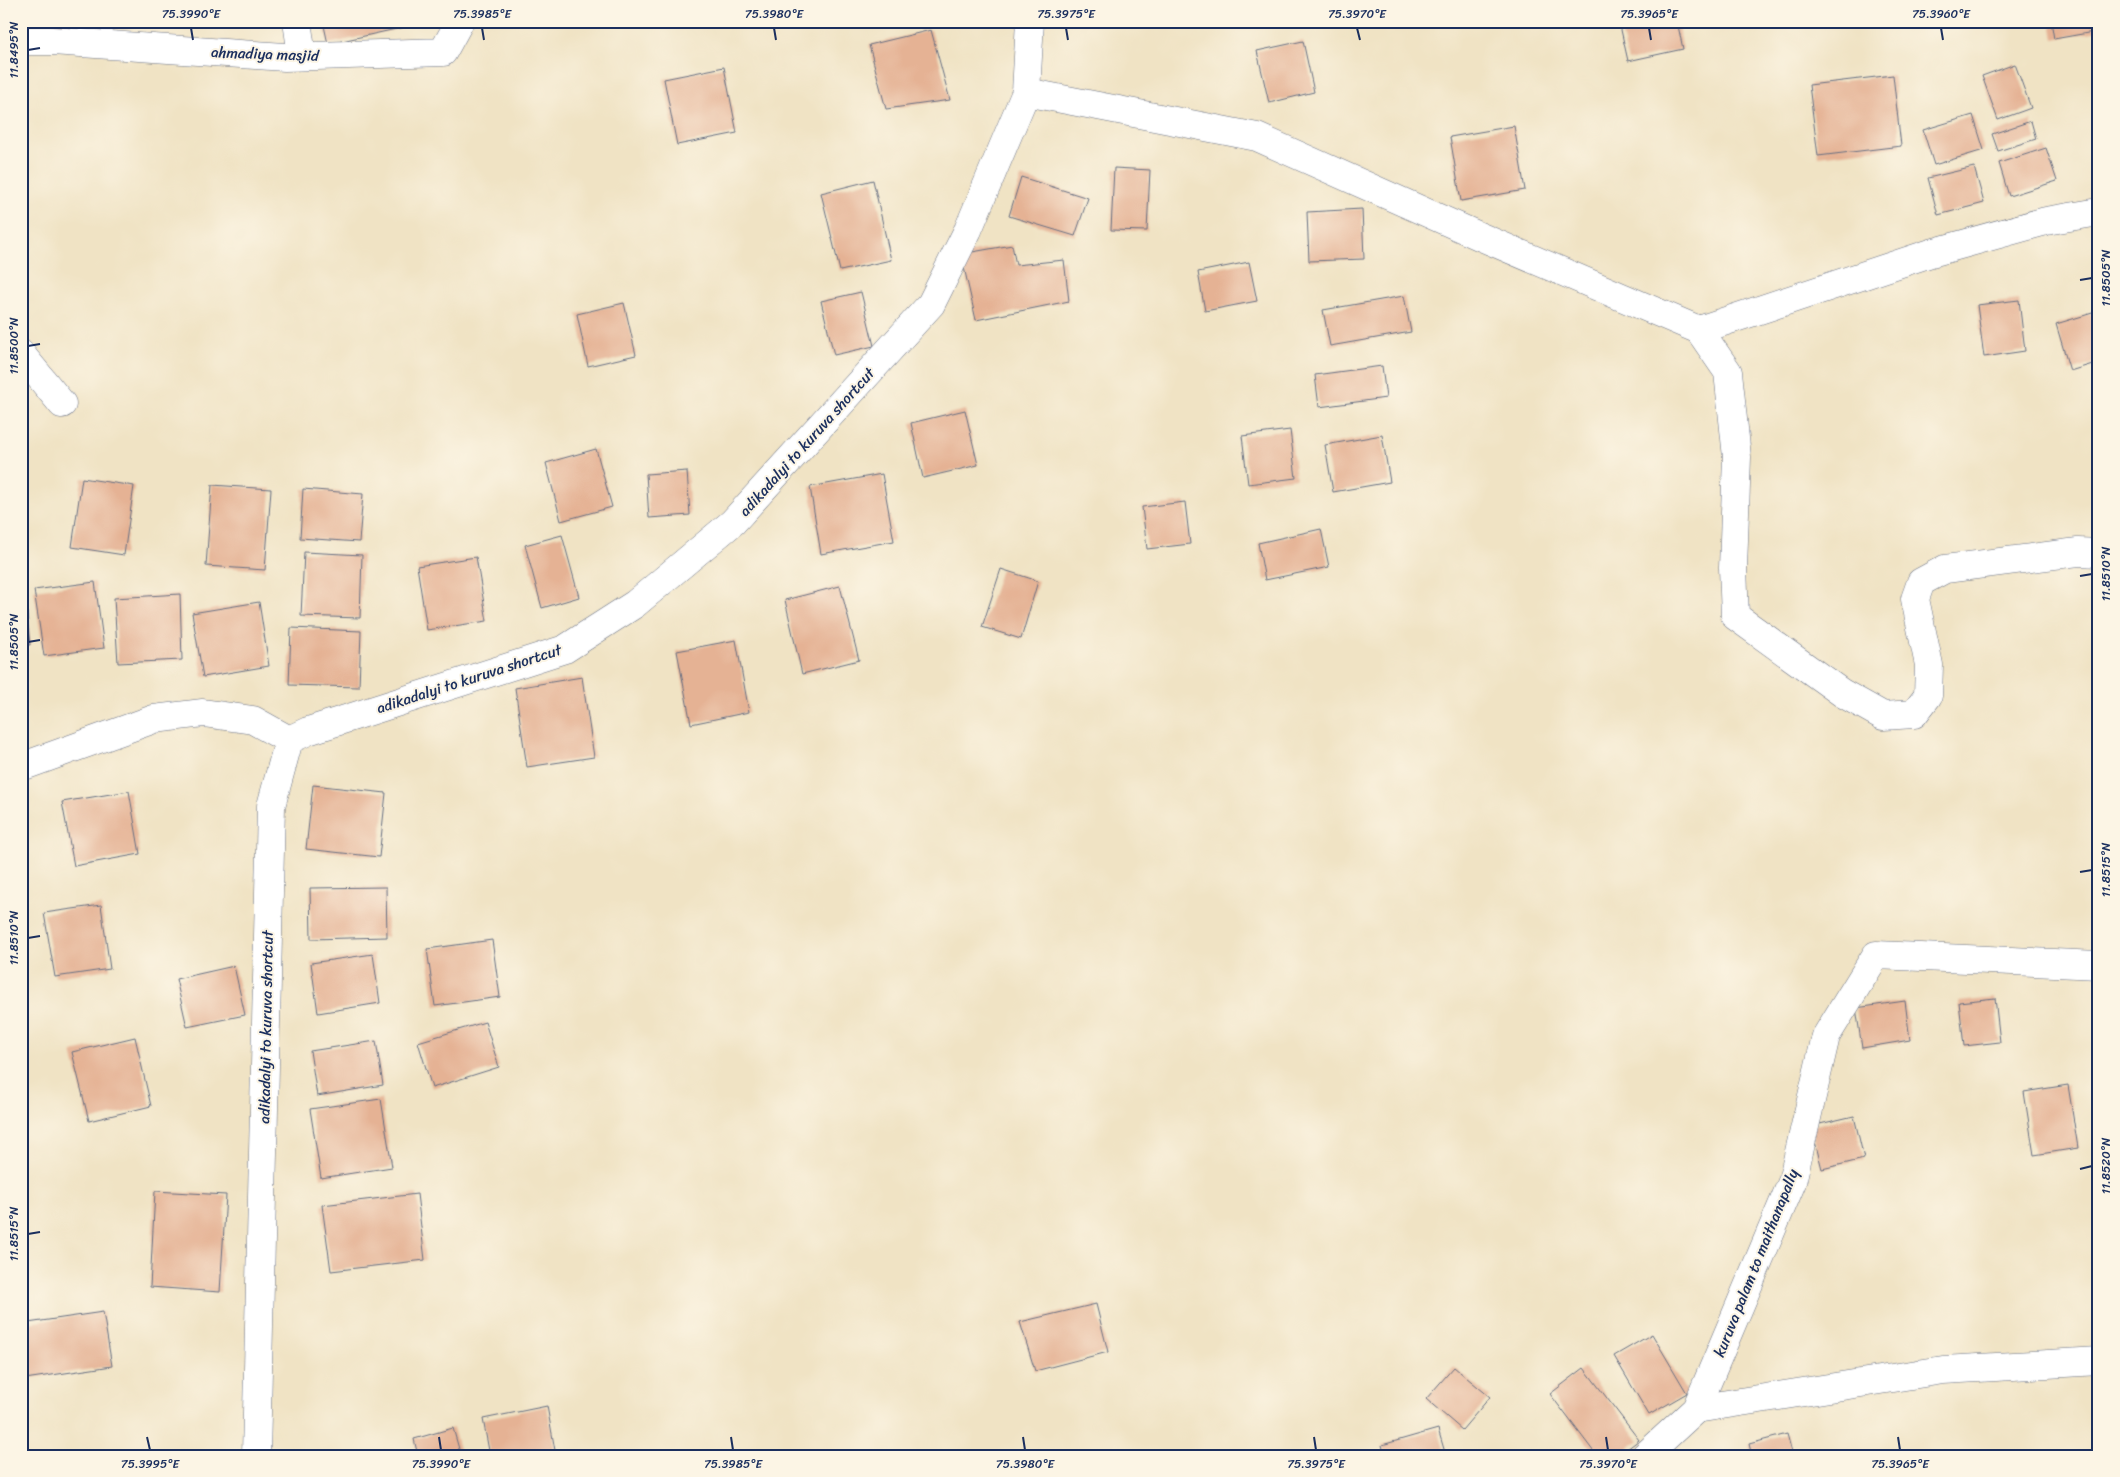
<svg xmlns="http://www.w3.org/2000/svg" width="2120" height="1477" font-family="Sriracha,sans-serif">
	<rect width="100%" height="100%" fill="#fcf5e5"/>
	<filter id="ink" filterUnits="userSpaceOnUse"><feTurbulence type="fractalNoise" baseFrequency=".02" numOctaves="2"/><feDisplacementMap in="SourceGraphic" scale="10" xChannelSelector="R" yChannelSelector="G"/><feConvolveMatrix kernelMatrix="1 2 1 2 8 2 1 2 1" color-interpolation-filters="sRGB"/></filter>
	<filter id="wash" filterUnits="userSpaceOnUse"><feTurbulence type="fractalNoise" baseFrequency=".0096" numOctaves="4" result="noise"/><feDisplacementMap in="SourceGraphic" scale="20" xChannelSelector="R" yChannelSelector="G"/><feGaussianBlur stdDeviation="1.12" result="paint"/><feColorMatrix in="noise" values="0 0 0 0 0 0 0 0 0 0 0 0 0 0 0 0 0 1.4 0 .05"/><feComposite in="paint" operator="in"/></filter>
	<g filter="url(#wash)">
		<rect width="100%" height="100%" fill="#f0e3c4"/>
		<g id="blocks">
			<g fill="#e5b294">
				<path d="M 53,21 L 101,21 L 101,24 L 54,30 Z"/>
				<path d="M 323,21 L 428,21 L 428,22 L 328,44 Z"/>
				<path d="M 1619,21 L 1677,21 L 1683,49 L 1628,61 Z"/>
				<path d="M 2051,21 L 2099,21 L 2099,31 L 2054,39 Z"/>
				<path d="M 931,30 L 950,100 L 886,109 L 869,45 Z"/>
				<path d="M 1303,41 L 1314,92 L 1269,103 L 1257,51 Z"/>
				<path d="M 2015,64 L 2031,108 L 1998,120 L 1982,76 Z"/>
				<path d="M 724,67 L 737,133 L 677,145 L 664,79 Z"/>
				<path d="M 1893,75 L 1901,146 L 1818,156 L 1809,85 Z"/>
				<path d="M 1973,115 L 1984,150 L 1934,165 L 1923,130 Z"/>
				<path d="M 2031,121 L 2036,139 L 1998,151 L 1992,134 Z"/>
				<path d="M 1514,126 L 1525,190 L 1461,201 L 1450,137 Z"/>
				<path d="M 2046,148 L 2057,181 L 2009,196 L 1999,163 Z"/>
				<path d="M 1974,167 L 1984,203 L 1938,215 L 1928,178 Z"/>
				<path d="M 1114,168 L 1150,170 L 1147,231 L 1111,230 Z"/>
				<path d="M 1021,177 L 1088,198 L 1075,236 L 1009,216 Z"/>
				<path d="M 873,180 L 891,260 L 840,271 L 821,193 Z"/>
				<path d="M 1362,209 L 1364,259 L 1309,261 L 1307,212 Z"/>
				<path d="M 1012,245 L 1016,265 L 1064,260 L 1069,301 L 976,320 L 961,254 Z"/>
				<path d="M 1249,262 L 1257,301 L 1205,311 L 1198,272 Z"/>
				<path d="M 861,292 L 874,346 L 834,355 L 821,301 Z"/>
				<path d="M 1404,296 L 1411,332 L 1330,346 L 1323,310 Z"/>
				<path d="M 2019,300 L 2025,351 L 1984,357 L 1977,305 Z"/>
				<path d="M 624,303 L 636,355 L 588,366 L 577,314 Z"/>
				<path d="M 2099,311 L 2099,362 L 2070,371 L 2056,324 Z"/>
				<path d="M 1382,366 L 1386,398 L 1319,407 L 1315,375 Z"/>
				<path d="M 965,410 L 978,465 L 923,478 L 911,423 Z"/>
				<path d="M 1290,430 L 1296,478 L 1248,484 L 1242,436 Z"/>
				<path d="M 1382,435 L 1390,482 L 1333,492 L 1325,445 Z"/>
				<path d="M 596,449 L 612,507 L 561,521 L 546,463 Z"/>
				<path d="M 687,471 L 690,515 L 649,518 L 646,474 Z"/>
				<path d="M 882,474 L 894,541 L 821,554 L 810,487 Z"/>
				<path d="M 82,478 L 134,486 L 124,555 L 72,547 Z"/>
				<path d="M 212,485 L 271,489 L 265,570 L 206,566 Z"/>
				<path d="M 303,489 L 363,494 L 359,542 L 300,538 Z"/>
				<path d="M 1185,502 L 1190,544 L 1147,549 L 1142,507 Z"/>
				<path d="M 1321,529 L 1329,567 L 1265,580 L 1258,543 Z"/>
				<path d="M 562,535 L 579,597 L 542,608 L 525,545 Z"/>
				<path d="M 304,552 L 362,555 L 360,618 L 301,616 Z"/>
				<path d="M 476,557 L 487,621 L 427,630 L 417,566 Z"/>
				<path d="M 23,569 L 30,645 L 21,645 L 21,570 Z"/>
				<path d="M 1001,569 L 1038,581 L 1021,639 L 982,627 Z"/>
				<path d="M 95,582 L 104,648 L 44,656 L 34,590 Z"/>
				<path d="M 840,586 L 859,660 L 802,674 L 785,600 Z"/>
				<path d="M 180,594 L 182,660 L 118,663 L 114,598 Z"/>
				<path d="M 259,602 L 269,666 L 203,677 L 192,613 Z"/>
				<path d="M 291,628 L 361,631 L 359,687 L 289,685 Z"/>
				<path d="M 736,640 L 749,712 L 691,724 L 677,651 Z"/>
				<path d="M 582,677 L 594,757 L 527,767 L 515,688 Z"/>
				<path d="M 313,785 L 386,793 L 379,857 L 306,849 Z"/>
				<path d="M 129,791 L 140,854 L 74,866 L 62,802 Z"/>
				<path d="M 386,887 L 387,937 L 311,939 L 310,888 Z"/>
				<path d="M 101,905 L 110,969 L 55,977 L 44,913 Z"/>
				<path d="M 492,940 L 500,997 L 435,1006 L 427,949 Z"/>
				<path d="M 373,954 L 380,1003 L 318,1013 L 311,963 Z"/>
				<path d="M 234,966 L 245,1015 L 187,1027 L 176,979 Z"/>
				<path d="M 1995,998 L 2000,1042 L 1964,1046 L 1959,1002 Z"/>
				<path d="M 1905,1001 L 1910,1040 L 1862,1048 L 1856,1008 Z"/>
				<path d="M 485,1022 L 499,1067 L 432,1088 L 418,1042 Z"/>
				<path d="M 135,1037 L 151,1106 L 89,1121 L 72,1052 Z"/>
				<path d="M 376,1041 L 383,1085 L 317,1096 L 310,1051 Z"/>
				<path d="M 2068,1085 L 2078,1148 L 2034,1155 L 2024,1092 Z"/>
				<path d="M 381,1099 L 392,1167 L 321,1178 L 310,1109 Z"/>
				<path d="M 1854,1116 L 1864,1159 L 1822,1169 L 1811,1126 Z"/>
				<path d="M 155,1191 L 226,1195 L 220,1292 L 150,1287 Z"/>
				<path d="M 417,1194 L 425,1260 L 331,1271 L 322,1205 Z"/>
				<path d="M 1096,1304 L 1108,1352 L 1035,1371 L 1020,1322 Z"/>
				<path d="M 103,1312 L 112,1366 L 25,1379 L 21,1352 L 21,1324 Z"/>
				<path d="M 1652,1334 L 1687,1393 L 1649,1415 L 1614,1356 Z"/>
				<path d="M 1454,1367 L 1490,1397 L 1462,1430 L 1426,1399 Z"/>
				<path d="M 1584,1368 L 1639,1440 L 1618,1456 L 1597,1456 L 1550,1394 Z"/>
				<path d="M 547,1406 L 556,1456 L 490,1456 L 483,1419 Z"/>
				<path d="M 2099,1423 L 2099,1444 L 2098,1444 L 2093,1425 Z"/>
				<path d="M 453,1428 L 461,1456 L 418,1456 L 414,1439 Z"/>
				<path d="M 1438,1429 L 1446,1456 L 1385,1456 L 1382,1445 Z"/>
				<path d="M 1787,1434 L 1793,1456 L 1752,1456 L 1749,1444 Z"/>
				<path d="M 152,1451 L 154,1456 L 135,1456 L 135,1455 Z"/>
			</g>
		</g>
	</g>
	<g filter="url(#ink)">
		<use href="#blocks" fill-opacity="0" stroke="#666e82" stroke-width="1"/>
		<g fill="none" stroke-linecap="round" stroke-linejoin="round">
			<g stroke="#666e82" stroke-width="29">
				<g id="minor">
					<path d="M 297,21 L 302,56"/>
					<path d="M 21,41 L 52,41 L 285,57 L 443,52 L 460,21"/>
					<path d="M 1026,92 L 1257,137 L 1479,236 L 1699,330 L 1931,253 L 2046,221 L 2099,212"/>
					<path d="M 1699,330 L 1728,372 L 1737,457 L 1733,568 L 1735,616 L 1842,693 L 1883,716 L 1914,714 L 1928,696 L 1929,665 L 1915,599 L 1921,582 L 1945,569 L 2078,552 L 2099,553"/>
					<path d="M 21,354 L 62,404"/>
					<path d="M 21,767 L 154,719 L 203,713 L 253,720 L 289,740"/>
					<path d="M 1696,1409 L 1943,1370 L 2099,1361"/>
					<path d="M 256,1456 L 271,806 L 289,740 L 308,731 L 565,649 L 635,604 L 733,522 L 931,304 L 968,230 L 1026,92 L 1030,21"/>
					<path d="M 1645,1456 L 1696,1409 L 1792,1182 L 1826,1036 L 1876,955 L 2099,965"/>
				</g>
			</g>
			<use href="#minor" stroke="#fff" stroke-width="28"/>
		</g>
	</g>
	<path fill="none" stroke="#1b2f5e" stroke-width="2" d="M 191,28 L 193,40M 482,28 L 484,40M 774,28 L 776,40M 1066,28 L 1068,40M 1357,28 L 1360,40M 1649,28 L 1651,40M 1941,28 L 1943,40M 28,50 L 40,48M 2080,280 L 2092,278M 28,346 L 40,344M 2080,576 L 2092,574M 28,642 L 40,640M 2080,872 L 2092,870M 28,938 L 40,936M 2080,1169 L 2092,1166M 28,1234 L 40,1232M 147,1437 L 150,1450M 439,1437 L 441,1450M 731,1437 L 733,1450M 1023,1437 L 1025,1450M 1314,1437 L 1316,1450M 1606,1437 L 1608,1450M 1898,1437 L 1900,1450"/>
	<g text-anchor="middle" stroke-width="4" stroke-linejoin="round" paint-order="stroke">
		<g font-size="15" fill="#1b2f5e" stroke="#fcf5e5">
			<text transform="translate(265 54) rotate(2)" y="5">ahmadiya masjid</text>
			<text transform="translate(807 442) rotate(-48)" y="5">adikadalyi to kuruva shortcut</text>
			<text transform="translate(469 679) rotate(-18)" y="5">adikadalyi to kuruva shortcut</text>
			<text transform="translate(266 1027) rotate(-89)" y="5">adikadalyi to kuruva shortcut</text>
			<text transform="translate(1756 1263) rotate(-68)" y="5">kuruva palam to maithanapally</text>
		</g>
	</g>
	<rect width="2120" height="1477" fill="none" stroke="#fcf5e5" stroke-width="55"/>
	<rect x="28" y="28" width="2064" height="1422" fill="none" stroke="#1b2f5e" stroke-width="2"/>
	<g font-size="12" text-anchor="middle" fill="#1b2f5e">
		<text x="191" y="18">75.3990°E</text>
		<text x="482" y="18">75.3985°E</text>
		<text x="774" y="18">75.3980°E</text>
		<text x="1066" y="18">75.3975°E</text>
		<text x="1357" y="18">75.3970°E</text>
		<text x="1649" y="18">75.3965°E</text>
		<text x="1941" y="18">75.3960°E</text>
		<text transform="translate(14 50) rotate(-90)" y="4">11.8495°N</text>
		<text transform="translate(2106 278) rotate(-90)" y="4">11.8505°N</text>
		<text transform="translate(14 346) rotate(-90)" y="4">11.8500°N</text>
		<text transform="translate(2106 574) rotate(-90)" y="4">11.8510°N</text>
		<text transform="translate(14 642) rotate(-90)" y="4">11.8505°N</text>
		<text transform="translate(2106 870) rotate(-90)" y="4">11.8515°N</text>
		<text transform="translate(14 938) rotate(-90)" y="4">11.8510°N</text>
		<text transform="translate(2106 1166) rotate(-90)" y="4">11.8520°N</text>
		<text transform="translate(14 1234) rotate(-90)" y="4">11.8515°N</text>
		<text x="150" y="1468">75.3995°E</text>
		<text x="441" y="1468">75.3990°E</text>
		<text x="733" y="1468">75.3985°E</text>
		<text x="1025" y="1468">75.3980°E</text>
		<text x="1316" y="1468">75.3975°E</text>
		<text x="1608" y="1468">75.3970°E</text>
		<text x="1900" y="1468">75.3965°E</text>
	</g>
</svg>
